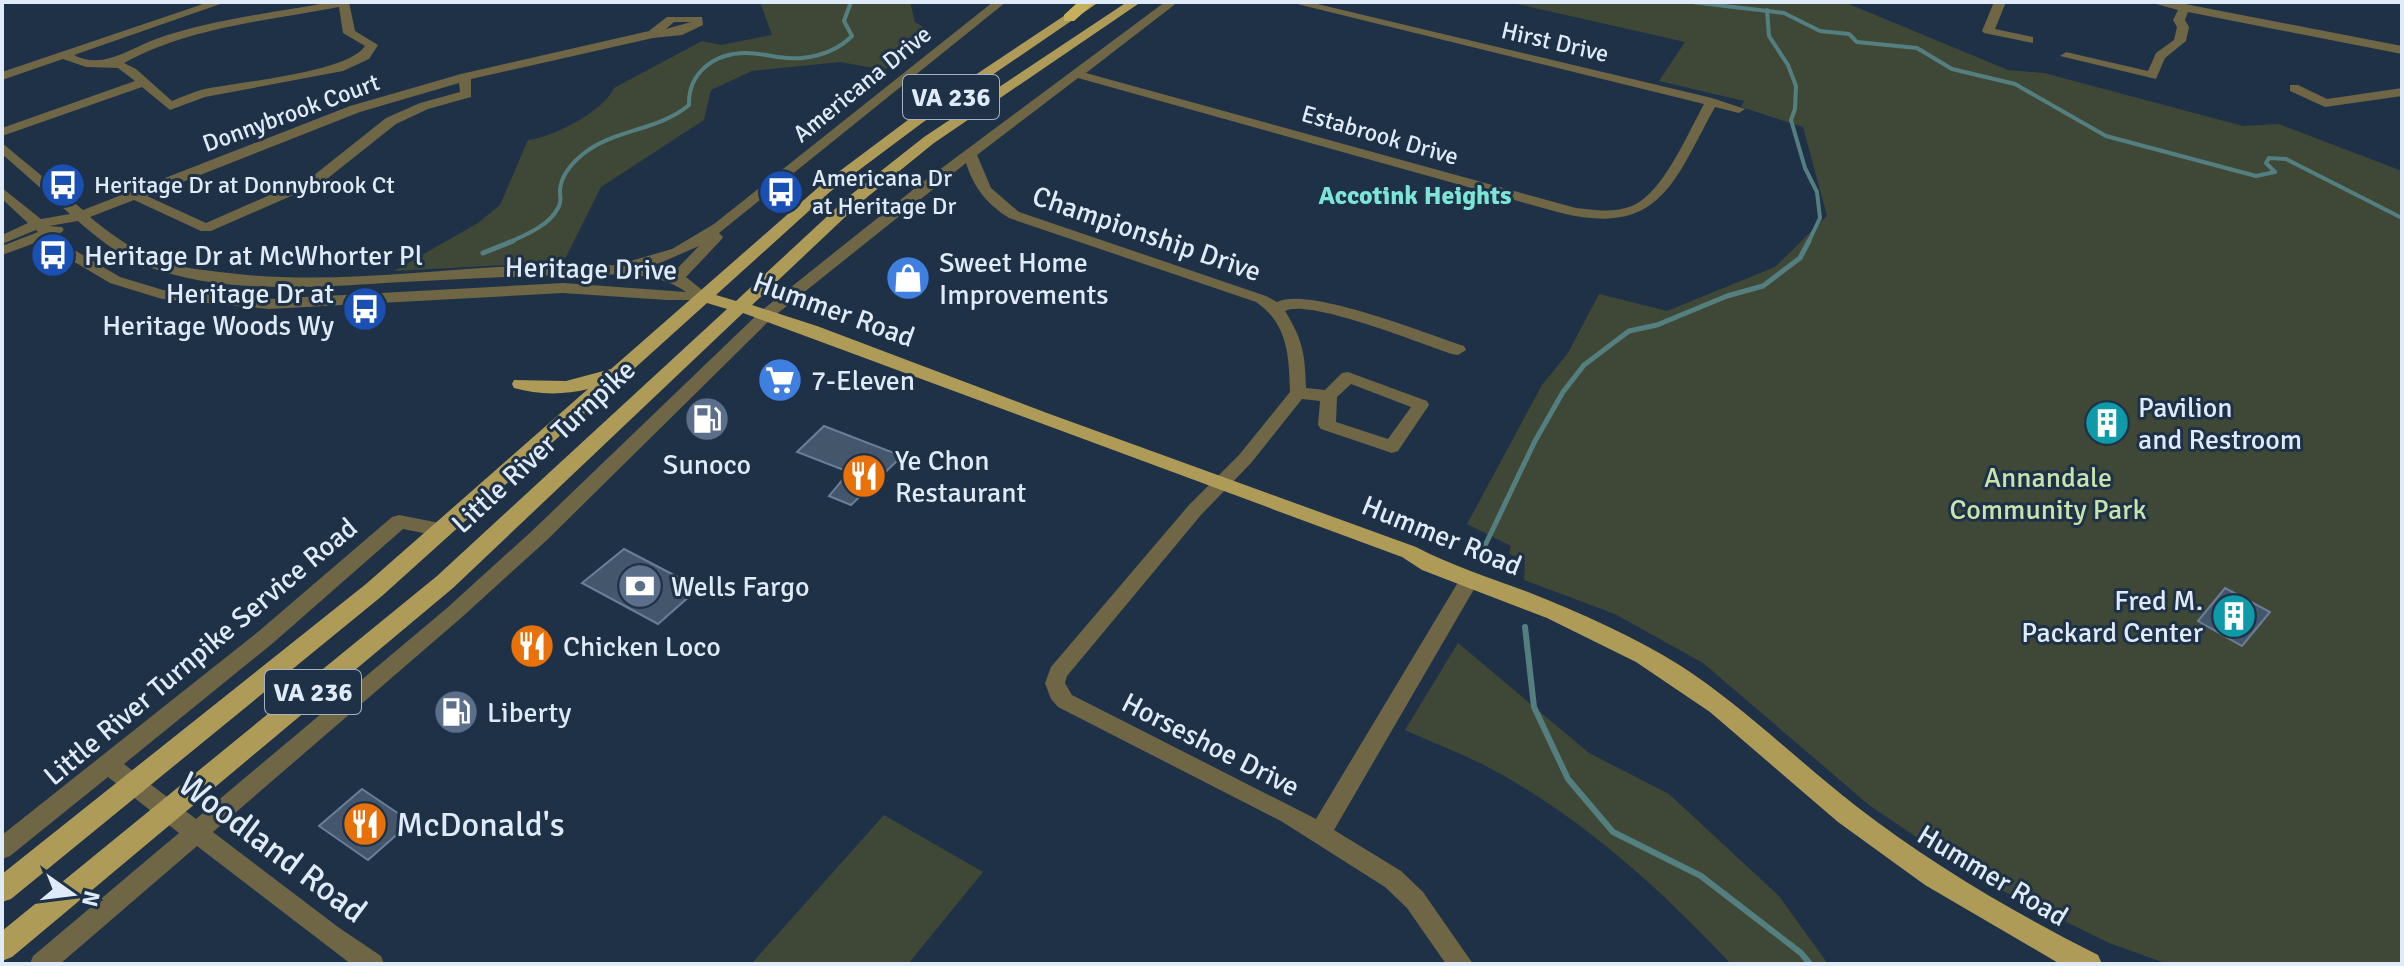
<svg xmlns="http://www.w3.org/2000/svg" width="2404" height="966" font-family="Signika,sans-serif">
	<rect width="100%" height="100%" fill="#1f3146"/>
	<g fill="#3f4836">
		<path d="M 760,2 L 910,2 L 915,22 L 932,32 L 884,70 L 840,62 L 752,71 L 711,90 L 704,120 L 601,187 L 566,257 L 560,262 L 394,271 L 478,223 L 500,205 L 528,140 C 553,137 603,112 614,88 L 702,41 L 721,45 L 772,35 Z"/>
		<path d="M 1508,2 L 1844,2 L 2008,70 L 2044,73 L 2243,126 L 2279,124 L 2402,171 L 2402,964 L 2168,964 L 2109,943 L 1975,877 L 1869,805 L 1703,663 L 1615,614 L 1524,580 L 1525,560 L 1509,554 L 1511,546 L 1467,524 L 1542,385 L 1568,353 L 1599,294 L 1667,311 L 1775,267 L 1827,216 L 1803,127 L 1741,107 L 1744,101 L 1659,81 L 1685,42 Z"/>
		<path d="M 1458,643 L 1589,753 L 1669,794 L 1779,896 L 1828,964 L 1731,964 C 1659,887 1578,814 1484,765 C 1458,752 1431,742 1405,730 Z"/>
		<path d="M 884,815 L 983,872 L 908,964 L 751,964 Z"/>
	</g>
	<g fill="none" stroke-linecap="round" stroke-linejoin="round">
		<g stroke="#547f80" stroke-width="4">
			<path d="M 1692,2 L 1784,13 L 1820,31 L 1849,34 L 1857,42 L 1917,48 L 1952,69 L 2015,84 L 2106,136 L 2256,176 L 2275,172 L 2266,163 L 2269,158 L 2286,159 L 2402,218"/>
			<path d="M 1767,10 L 1769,36 L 1788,65 L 1796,86 L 1795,109 L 1791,120 L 1805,168 L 1817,192 L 1820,218 L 1808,243"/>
			<path d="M 508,243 C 525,235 549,226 558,208 C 562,202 560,196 560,190 C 561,175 572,163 583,154 C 614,129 658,131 689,105 C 688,73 714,53 746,53 C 765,53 782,60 802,58 C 821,56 838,50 852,36 L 844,21 L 851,2"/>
		</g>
		<g stroke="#547f80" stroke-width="5">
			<path d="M 483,253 L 513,241"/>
			<path d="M 1480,556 L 1535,441 L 1563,392 L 1584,365 L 1629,331 L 1657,325 L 1727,296 L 1763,286 L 1800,258 L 1809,241"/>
		</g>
		<path stroke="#547f80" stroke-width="6" d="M 1525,627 L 1534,707 L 1568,779 L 1613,832 L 1701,876 L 1801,953 L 1810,964"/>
	</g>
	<g fill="#43566c" stroke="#6a7f97" stroke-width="2">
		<path d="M 699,409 L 727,419 L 715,430 L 687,420 Z"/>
		<path d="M 2095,412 L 2119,418 L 2120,433 L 2095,427 Z"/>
		<path d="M 824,426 L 902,456 L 851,505 L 829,496 L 849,472 L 797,452 Z"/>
		<path d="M 624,549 L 699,588 L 658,624 L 582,583 Z"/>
		<path d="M 2225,588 L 2270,612 L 2242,646 L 2198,621 Z"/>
		<path d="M 362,789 L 411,822 L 368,860 L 319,826 Z"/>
	</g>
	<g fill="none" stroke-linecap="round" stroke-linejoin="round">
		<g fill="#6f6646" fill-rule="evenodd">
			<path d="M 209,2 L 226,2 L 74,55 C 102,70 129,49 156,39 C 212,19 273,13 331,2 L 349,2 L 355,31 L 378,45 L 369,59 L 343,71 L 205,97 L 170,110 L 142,87 L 2,136 L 2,128 L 135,81 L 118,68 L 86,67 L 63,59 L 2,80 L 2,72 ZM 339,7 L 343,33 L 365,46 C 348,73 235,82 201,90 C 191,93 181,97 172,101 L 136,69 L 124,63 C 189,27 267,21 339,7 Z"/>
			<path d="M 993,2 L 1006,2 L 719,233 L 723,237 L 721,240 L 686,277 L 707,294 L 710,297 L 707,300 L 667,300 L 563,293 L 269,309 L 162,299 L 110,283 L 66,257 L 46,239 L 2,255 L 2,246 L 38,232 L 36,230 L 2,244 L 2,235 L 28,223 L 2,199 L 2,188 L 41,219 L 70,214 L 2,154 L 2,143 L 83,210 L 350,106 L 461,74 L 649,31 L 667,17 L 702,17 L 703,25 L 682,35 L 653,38 L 471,79 L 471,97 L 428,109 L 396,124 L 323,182 L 211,231 L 201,231 L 134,200 L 90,217 C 109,233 129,247 151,257 C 175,268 203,270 229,273 C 360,289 493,257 625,266 L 627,262 L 672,249 L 714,224 ZM 674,22 L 691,22 L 666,29 ZM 459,83 L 460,92 L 420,103 L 386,118 L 313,176 L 206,223 L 147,196 L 360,112 ZM 78,221 C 97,238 119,255 143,265 C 224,296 318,287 403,282 C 460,279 517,276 574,275 C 610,275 656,270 686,292 L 563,283 L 269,299 L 163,290 L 120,277 L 76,251 L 58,235 L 64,230 L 62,227 L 49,226 ZM 699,246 L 673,273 L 639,268 L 660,263 Z"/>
			<path d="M 1165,2 L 1178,2 L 1086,73 L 1576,208 C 1594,210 1614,213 1632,206 C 1663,193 1688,133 1704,104 L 1289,2 L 1309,2 L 1712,98 L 1745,109 L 1739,113 L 1715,107 C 1674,181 1661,237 1561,213 L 1078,78 L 977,155 L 991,188 L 1019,212 L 1266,296 L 1277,302 C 1308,286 1427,334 1464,346 L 1466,350 L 1458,355 L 1452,354 C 1422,344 1308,298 1285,311 C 1303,340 1305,354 1306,388 L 1325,390 L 1342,373 L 1348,372 L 1427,401 L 1429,405 L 1398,451 L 1392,453 L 1321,429 L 1318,425 L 1320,401 L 1302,399 L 1251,463 L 1201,515 L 1067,676 L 1065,683 L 1072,695 L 1316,819 L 1463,574 L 1477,574 L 1480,579 L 1477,584 L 1334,830 L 1401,871 L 1423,892 L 1473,964 L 1446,964 L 1407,908 L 1385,887 L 1281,821 L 1058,707 L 1051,699 L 1045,683 L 1051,667 L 1189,505 L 1239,455 L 1290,392 C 1289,356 1288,324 1256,302 L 1009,218 C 987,204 974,188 966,163 L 773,317 L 547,540 L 461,618 L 213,832 L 338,927 L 381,956 L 384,964 L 351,964 L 197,846 L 60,964 L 30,964 L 33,956 L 179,833 L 108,777 L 10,856 L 2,859 L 2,835 L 259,631 L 392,517 L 399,515 L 450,525 L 452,530 L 450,535 L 443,537 L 403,529 L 273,643 L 124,764 L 196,819 L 447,608 L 533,530 L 761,311 L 919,185 ZM 1351,384 L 1411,407 L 1388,439 L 1336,422 L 1337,397 Z"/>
			<path d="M 1994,2 L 2006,2 L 1995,29 L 2033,37 L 2033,43 L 1984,33 L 1982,31 Z"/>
			<path d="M 2149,2 L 2185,4 L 2402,46 L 2402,54 L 2188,12 L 2185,20 L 2189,27 L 2186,41 L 2165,58 L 2156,79 L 2060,56 L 2066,52 L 2148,71 L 2156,53 L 2174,40 L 2177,27 L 2173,20 L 2178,10 Z"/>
			<path d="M 2290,85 L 2298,85 L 2327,99 L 2402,88 L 2402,96 L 2325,107 L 2290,91 Z"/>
		</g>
		<path fill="#ae9b57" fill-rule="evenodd" d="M 1085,2 L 1099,2 L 922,123 L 831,191 L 716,295 L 736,301 L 848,197 L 924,137 L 1127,2 L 1141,2 L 934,143 L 860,203 L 752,305 L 817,326 L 1047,413 L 1416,547 C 1452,566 1491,578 1528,592 C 1581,613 1633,636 1681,666 C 1744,707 1797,760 1856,806 C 1931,864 2013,912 2098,955 L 2102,964 L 2060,964 L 1925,885 L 1838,822 L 1710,712 L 1636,662 L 1547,618 L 1422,570 L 1402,557 L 743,313 L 453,588 L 12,957 L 2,961 L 2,931 L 437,576 L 727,309 L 707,303 L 382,596 L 11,899 L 2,902 L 2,874 L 366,584 L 588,389 C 564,395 538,395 514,388 L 512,384 L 514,380 L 566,381 L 611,369 L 821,185 L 912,117 Z"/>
		<path fill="#c7b05c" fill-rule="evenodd" d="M 1078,2 L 1095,2 L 1074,21 L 1064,21 L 1064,15 Z"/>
	</g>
	<defs>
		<g id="bus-disc" transform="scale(2.3)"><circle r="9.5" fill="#1a4fb4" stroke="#1f3146"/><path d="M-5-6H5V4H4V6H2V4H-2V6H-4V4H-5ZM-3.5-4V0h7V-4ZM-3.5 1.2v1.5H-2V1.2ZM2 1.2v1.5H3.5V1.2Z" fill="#fff"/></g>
		<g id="shop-disc" transform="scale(2.3)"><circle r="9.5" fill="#3f7fe0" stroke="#1f3146"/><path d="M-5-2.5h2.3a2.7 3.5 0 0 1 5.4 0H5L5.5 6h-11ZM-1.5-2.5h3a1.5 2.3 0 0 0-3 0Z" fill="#fff"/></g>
		<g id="supermarket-disc" transform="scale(2.3)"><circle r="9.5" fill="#3f7fe0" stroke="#1f3146"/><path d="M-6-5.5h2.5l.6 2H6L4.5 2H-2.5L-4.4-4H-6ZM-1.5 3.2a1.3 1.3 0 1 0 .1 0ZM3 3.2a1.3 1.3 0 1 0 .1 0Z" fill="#fff"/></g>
		<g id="fuel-disc" transform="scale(2.3)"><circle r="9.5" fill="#5c6f8a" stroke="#1f3146"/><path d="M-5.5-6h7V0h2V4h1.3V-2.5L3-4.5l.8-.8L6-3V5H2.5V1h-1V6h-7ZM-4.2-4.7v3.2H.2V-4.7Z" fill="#fff"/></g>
		<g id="building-disc" transform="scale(2.3)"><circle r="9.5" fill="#0f9aa8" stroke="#1f3146"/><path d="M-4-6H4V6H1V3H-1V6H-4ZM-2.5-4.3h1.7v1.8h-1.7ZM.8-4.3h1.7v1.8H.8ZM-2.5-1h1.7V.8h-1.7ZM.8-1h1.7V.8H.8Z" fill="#fff"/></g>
		<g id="restaurant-disc" transform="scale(2.3)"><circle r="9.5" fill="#e8710a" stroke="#1f3146"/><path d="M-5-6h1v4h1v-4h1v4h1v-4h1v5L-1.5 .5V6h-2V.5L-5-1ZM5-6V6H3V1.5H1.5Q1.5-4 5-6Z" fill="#fff"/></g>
		<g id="bank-disc" transform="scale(2.3)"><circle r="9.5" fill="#5c6f8a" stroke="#1f3146"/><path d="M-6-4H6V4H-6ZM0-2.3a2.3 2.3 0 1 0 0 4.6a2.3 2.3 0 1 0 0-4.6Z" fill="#fff"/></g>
	</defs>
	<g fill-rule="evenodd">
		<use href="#bus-disc" x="63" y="185"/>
		<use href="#bus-disc" x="781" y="192"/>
		<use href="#bus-disc" x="53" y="255"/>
		<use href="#shop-disc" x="908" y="278"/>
		<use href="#bus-disc" x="365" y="309"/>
		<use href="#supermarket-disc" x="780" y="380"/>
		<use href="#fuel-disc" x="707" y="419"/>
		<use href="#building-disc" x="2107" y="423"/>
		<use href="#restaurant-disc" x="864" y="476"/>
		<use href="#bank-disc" x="640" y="586"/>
		<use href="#building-disc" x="2234" y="616"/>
		<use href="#restaurant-disc" x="532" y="646"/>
		<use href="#fuel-disc" x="456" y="712"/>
		<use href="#restaurant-disc" x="365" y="824"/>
	</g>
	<g text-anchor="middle" stroke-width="6" stroke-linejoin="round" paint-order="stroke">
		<g font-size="24" fill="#e0ebf9" stroke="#1f3146">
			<text transform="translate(1555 42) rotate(13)" y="8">Hirst Drive</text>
			<text transform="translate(862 84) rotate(-39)" y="8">Americana Drive</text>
			<text transform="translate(291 113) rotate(-20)" y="8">Donnybrook Court</text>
			<text transform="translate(1380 135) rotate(16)" y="8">Estabrook Drive</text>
		</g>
		<g font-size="24" fill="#e0ebf9" stroke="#1f3146" text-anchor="start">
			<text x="812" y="186">Americana Dr<tspan x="812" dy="28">at Heritage Dr</tspan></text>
			<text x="94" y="193">Heritage Dr at Donnybrook Ct</text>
		</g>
		<g fill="#1f3146" stroke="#a6b3c3" stroke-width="2">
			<rect x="903" y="75" width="96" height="44" rx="6"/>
			<rect x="265" y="670" width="96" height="44" rx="6"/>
		</g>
		<g font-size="26" font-weight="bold" fill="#e0ebf9">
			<text x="951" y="106">VA 236</text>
			<text x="313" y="701">VA 236</text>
		</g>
		<g font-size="26" font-weight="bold" fill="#7de5d7" stroke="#1f3146">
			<text x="1415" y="204">Accotink Heights</text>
		</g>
		<g font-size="28" fill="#e0ebf9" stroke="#1f3146">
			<text transform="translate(1147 233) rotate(19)" y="10">Championship Drive</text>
			<text transform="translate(591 268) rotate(1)" y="10">Heritage Drive</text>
			<text transform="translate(834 309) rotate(20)" y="10">Hummer Road</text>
			<text transform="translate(543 446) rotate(-43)" y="10">Little River Turnpike</text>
			<text transform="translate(1442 535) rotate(22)" y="10">Hummer Road</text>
			<text transform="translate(200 651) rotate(-40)" y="10">Little River Turnpike Service Road</text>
			<text transform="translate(1211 744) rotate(27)" y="10">Horseshoe Drive</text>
			<text transform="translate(1993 875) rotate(31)" y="10">Hummer Road</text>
		</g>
		<g font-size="28" fill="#e0ebf9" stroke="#1f3146" text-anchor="start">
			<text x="84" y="265">Heritage Dr at McWhorter Pl</text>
			<text x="939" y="272">Sweet Home<tspan x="939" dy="32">Improvements</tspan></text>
			<text x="334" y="303" text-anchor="end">Heritage Dr at<tspan x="334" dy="32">Heritage Woods Wy</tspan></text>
			<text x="811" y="390">7-Eleven</text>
			<text x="2138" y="417">Pavilion<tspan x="2138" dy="32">and Restroom</tspan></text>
			<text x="895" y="470">Ye Chon<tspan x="895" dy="32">Restaurant</tspan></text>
			<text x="707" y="474" text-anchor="middle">Sunoco</text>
			<text x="671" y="596">Wells Fargo</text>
			<text x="2203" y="610" text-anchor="end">Fred M.<tspan x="2203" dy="32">Packard Center</tspan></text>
			<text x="563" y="656">Chicken Loco</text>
			<text x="487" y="722">Liberty</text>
		</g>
		<g font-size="28" fill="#c8e4ad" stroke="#1f3146">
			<text x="2048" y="487">Annandale<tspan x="2048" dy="32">Community Park</tspan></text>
		</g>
		<g font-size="34" fill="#e0ebf9" stroke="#1f3146" text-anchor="start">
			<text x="396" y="836">McDonald's</text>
		</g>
		<g font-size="34" fill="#e0ebf9" stroke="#1f3146">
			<text transform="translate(273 847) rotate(37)" y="12">Woodland Road</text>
		</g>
	</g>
	<rect width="2404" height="966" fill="none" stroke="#e0ebf9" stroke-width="8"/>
	<g transform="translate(72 894) rotate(104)" stroke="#1f3146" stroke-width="6" paint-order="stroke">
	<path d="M0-6L14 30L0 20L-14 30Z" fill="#e0ebf9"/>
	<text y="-12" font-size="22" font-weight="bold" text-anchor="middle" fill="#e0ebf9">N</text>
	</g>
</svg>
